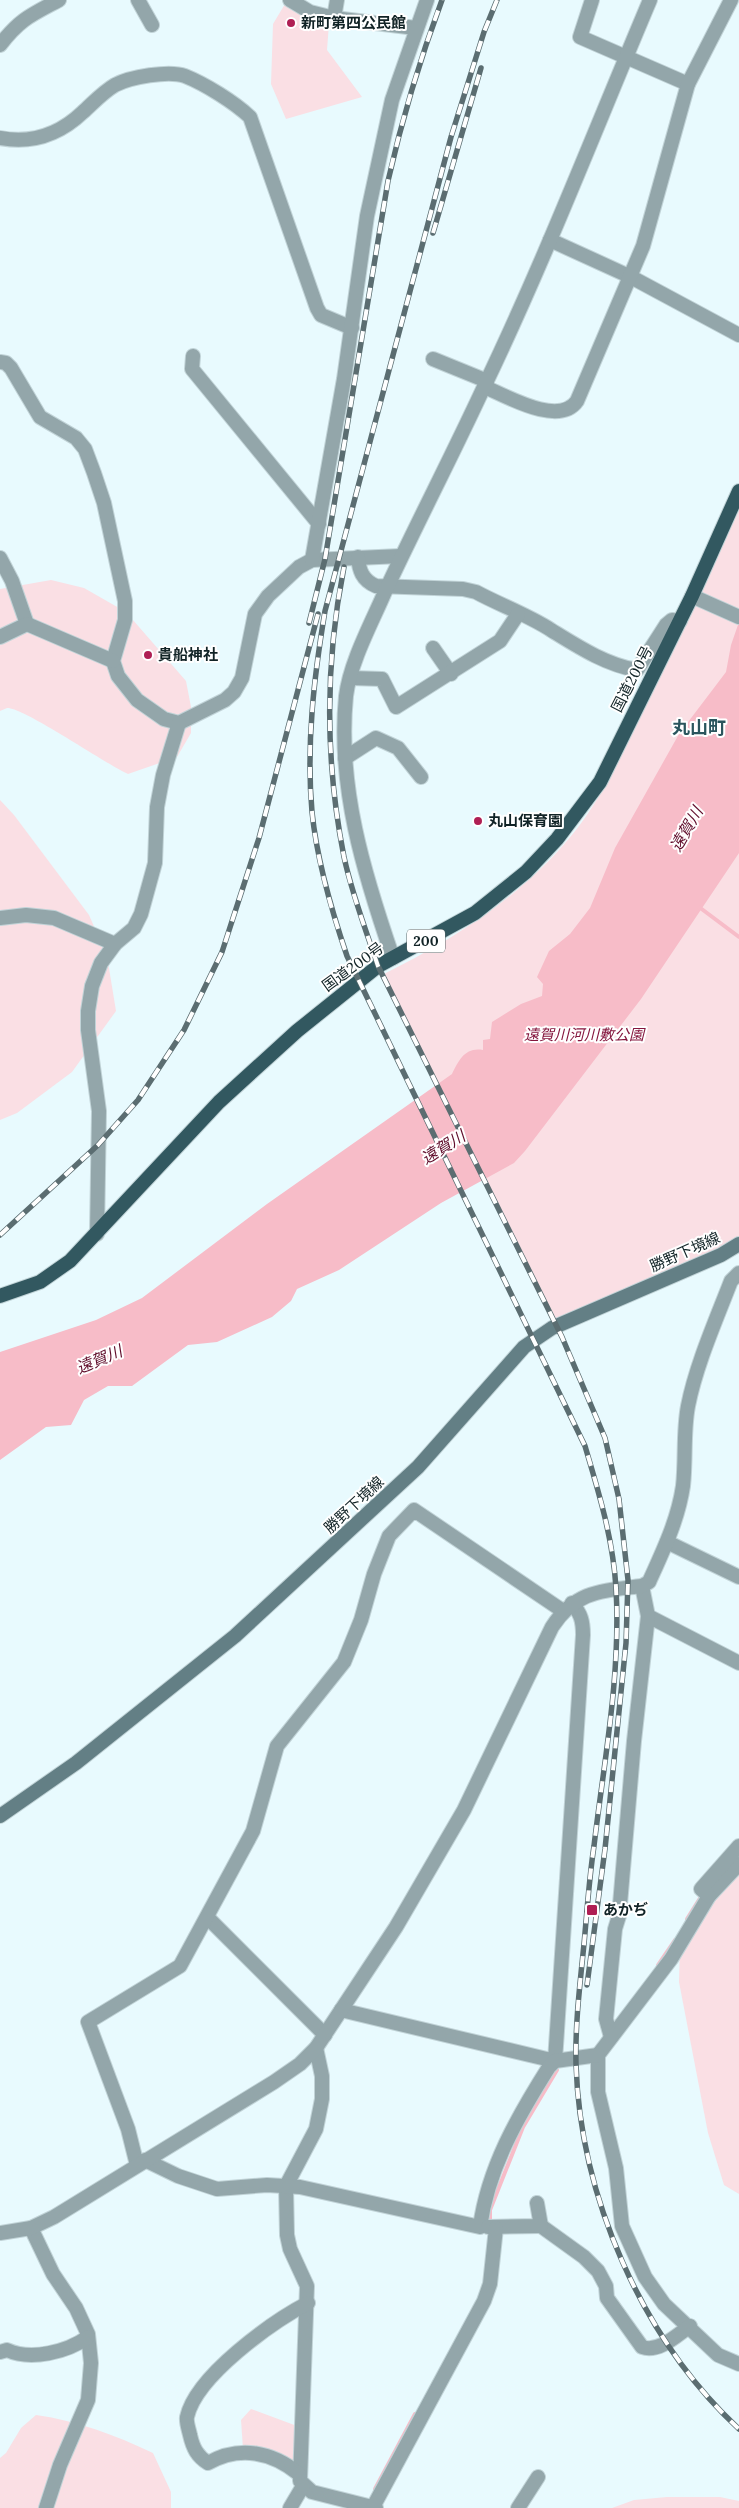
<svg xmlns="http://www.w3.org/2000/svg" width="739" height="2508" font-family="Lora,'Noto Sans JP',serif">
	<rect width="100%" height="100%" fill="#e8fafe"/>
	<g fill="#fadfe4">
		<path d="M 285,4 L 329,24 L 327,50 L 362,97 L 286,119 L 271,84 L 273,24 Z"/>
		<path d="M 739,510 L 739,1236 L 709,1254 L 556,1319 L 380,976 C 451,941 520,898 571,836 C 603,798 622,752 644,708 C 677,643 709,577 739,510 Z"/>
		<path d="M 51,580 L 84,588 L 126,612 L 186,681 L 191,707 L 191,733 L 177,757 L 128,774 C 106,764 23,707 7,708 C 5,709 2,710 0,711 L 0,589 Z"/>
		<path d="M 0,800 L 14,815 L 89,915 L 107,956 L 116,1011 L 72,1072 L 17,1113 L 0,1120 Z"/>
		<path d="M 739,1874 L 739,2194 L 724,2185 L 708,2133 L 679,1982 L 680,1945 L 696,1915 Z"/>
		<path d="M 251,2409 L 297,2426 L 297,2461 L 293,2463 L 243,2449 L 241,2420 Z"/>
		<path d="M 36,2415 C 78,2421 115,2435 153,2453 L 171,2492 L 171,2508 L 0,2508 L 0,2458 L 6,2453 L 21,2428 Z"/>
		<path d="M 667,2497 L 720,2497 L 739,2501 L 739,2508 L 612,2508 L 634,2500 Z"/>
	</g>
	<path fill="#f7bcc8" d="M 739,622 L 739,853 L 641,999 L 525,1151 L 514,1163 L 441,1203 L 339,1270 L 297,1289 L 291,1301 L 272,1317 L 217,1342 L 188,1345 L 132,1386 L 108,1386 L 84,1400 L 71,1425 L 46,1427 L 0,1460 L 0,1352 L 96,1320 L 142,1298 L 267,1204 L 452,1074 C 459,1060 465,1047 483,1050 L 483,1040 L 490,1039 L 492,1022 L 521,1004 L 542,996 L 543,984 L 537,977 L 549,951 L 570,934 L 590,908 L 615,848 L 679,734 L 726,672 L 731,645 Z"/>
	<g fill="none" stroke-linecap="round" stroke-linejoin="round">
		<g stroke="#f7bcc8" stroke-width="4">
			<path d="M 699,907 L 739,937"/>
			<path d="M 687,1919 L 702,1895"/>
			<path d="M 658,1965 L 675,1940"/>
			<path d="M 490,2224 L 490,2210 L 523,2127 L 557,2070"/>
			<path d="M 375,2489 L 415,2414"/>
		</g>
		<g stroke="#c1d3d7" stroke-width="16">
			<g id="minor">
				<path d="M 138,0 L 152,25"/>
				<path d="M 290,0 L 310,12 L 334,18 L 416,28"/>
				<path d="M 592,0 L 580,37 L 688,84"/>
				<path d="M 334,18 L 337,0"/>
				<path d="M 0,45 C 20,19 31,15 59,0"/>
				<path d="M 0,138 C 32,144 59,135 83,112 C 93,103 103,92 115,85 C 130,77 169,70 185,76 C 205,84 234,102 250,117 L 317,308 L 321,315 L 352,328"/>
				<path d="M 550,240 L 631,277 L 739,335"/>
				<path d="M 193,356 L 192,369 L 319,524"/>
				<path d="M 433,359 L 487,381"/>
				<path d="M 0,362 L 6,363 L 11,368 L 40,417 L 76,438 L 85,449 L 94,473 L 104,503 L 125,601 L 125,620 L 113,661 L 118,676 L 137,700 L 164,719 L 179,723 L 225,700 L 234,692 L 242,678 L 255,614 L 268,596 L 299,567 L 312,560 L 401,556"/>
				<path d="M 485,387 C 506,396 559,427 577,401 L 643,246 L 688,84 L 731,0"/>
				<path d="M 358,557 C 359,570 362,580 376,586 L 463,589 L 476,592 C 500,605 528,615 551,630 C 577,646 606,665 637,670 L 666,625 L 672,620 L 680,621"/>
				<path d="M 0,558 L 12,581 L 27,624"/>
				<path d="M 312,560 L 344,379 L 367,216 L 392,100 L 427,0"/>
				<path d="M 0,637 L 27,624 L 113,661"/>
				<path d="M 433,648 L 451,674"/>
				<path d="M 351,678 L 382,679 L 396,707 L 500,641 L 518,614"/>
				<path d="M 345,758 L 376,738 L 398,748 L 421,777"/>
				<path d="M 0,918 L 26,915 L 54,918 L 115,944"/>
				<path d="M 393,958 C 364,874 337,786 346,696 C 350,663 371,624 384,594 C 416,525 451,458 483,389 C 544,262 595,130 650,0"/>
				<path d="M 97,1234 L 99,1111 L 88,1030 L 88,1011 L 92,986 L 101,963 L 115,944 L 134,928 L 141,914 L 155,863 L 157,807 L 163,775 L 179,723"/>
				<path d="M 667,1542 L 739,1577"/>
				<path d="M 648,1616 L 739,1663"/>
				<path d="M 739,1864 L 709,1896 L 671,1959 L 598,2055 L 598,2092 L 616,2168 L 622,2226 L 645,2277 L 664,2304 L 718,2355 L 739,2364"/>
				<path d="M 709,1896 L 701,1889 L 739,1846"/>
				<path d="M 208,1918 L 325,2035"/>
				<path d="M 341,2010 L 555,2061 L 583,1635 C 583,1621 581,1614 572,1603"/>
				<path d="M 611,2037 L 606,2019 L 615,1929 L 619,1916 L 634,1741 L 648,1616 L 642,1586"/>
				<path d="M 316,2048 L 322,2076 L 322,2099 L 316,2129 L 286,2186 L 287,2235 L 290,2249 L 307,2286 L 300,2481 L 312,2492 L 376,2508"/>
				<path d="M 145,2160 L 178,2176 L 217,2189 L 267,2185 L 300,2187 L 480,2227 C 488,2168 518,2116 549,2067 L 555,2061 L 598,2055"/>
				<path d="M 137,2165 L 128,2129 L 88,2022 L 180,1966 L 253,1831 L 277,1746 L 344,1662 L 361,1620 L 374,1574 L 389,1536 L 414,1510 L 563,1611"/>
				<path d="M 541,2226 L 584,2257 L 598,2271 L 606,2286 L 607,2298 L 642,2347 C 659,2353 677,2335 690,2326"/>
				<path d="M 488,2227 L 541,2226 L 537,2203"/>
				<path d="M 31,2228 L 53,2274 L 76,2308 L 88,2334 L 91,2363 L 88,2400 L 60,2465 L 46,2508"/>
				<path d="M 0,2352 L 7,2350 C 31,2361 67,2352 88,2337"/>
				<path d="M 299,2474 C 272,2452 240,2445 208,2463 C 197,2456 193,2448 190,2435 C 189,2430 186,2422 187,2417 C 196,2376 272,2322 308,2303"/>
				<path d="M 373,2507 L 484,2301 L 490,2284 L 496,2228"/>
				<path d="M 290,2508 L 303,2486"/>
				<path d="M 518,2508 L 538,2477"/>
			</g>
		</g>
		<g stroke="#c1d3d7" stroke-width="16">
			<g id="tertiary">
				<path d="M 692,596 L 739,617"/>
				<path d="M 0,2233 L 31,2228 L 54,2217 L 274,2082 L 300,2064 L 316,2048 L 396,1927 L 464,1810 L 552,1627 C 576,1590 602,1591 642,1586 L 649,1582 C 663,1551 678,1520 683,1486 C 686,1459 683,1432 688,1406 C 696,1365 716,1320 731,1281 L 739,1273"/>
			</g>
		</g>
		<g stroke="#c1d3d7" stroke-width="16">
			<path id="secondary" d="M 0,1816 L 76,1763 L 235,1636 L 418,1467 L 524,1347 L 552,1328 L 721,1255 L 739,1244"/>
		</g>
		<g stroke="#c1d3d7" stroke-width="16">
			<path id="trunk" d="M 0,1296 L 40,1282 L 70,1261 L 219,1102 L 297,1031 L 378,966 L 475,913 L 526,872 L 557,839 L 600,782 L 692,596 L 739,491"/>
		</g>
		<use href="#minor" stroke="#93a6aa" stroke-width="14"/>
		<use href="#tertiary" stroke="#93a6aa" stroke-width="14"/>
		<use href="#secondary" stroke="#637f85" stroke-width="14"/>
		<use href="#trunk" stroke="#325860" stroke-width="14"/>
		<g stroke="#5b6d71" stroke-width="5.5">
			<g id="rail">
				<path d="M 497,0 L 484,32 L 451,137 L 325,611 C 314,677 306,744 312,812 C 317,861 331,909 347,956 L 585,1446 C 599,1493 613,1539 616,1588 C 621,1675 604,1761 594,1846 C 589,1879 587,1912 584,1944 C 580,1984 575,2024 576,2064 C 580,2196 642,2339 739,2429"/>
				<path d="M 433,233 L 481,68"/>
				<path d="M 344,567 C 325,663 325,761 344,857 C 352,894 366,931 378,966 L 562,1337 L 605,1438 L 619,1499 L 628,1580 L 626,1643 L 605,1849 L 587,1985"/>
				<path d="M 309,623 L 325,559 L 388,181 C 402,119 420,59 442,0"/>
				<path d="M 0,1235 L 98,1145 L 138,1100 L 184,1030 L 222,952 L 259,838 L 318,614"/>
			</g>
		</g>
		<use href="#rail" stroke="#fff" stroke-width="4" stroke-dasharray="11" stroke-linecap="butt"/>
	</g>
	<g fill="#af1f54" stroke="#fff" stroke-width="2">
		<circle cx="291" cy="23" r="5"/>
		<circle cx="148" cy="655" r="5"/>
		<circle cx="478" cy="821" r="5"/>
		<rect x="586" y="1904" width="12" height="12" rx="2.5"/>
	</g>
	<g text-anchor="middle" stroke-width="4" stroke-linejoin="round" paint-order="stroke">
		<rect fill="#fff" stroke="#586567" stroke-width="1" x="407" y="929.5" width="38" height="23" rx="4"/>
		<g font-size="14" font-weight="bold" fill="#112326">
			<text x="426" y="946">200</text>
		</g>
		<g font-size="15" font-weight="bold" fill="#112326" stroke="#fff" text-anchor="start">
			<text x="301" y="28">新町第四公民館</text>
			<text x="158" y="660">貴船神社</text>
			<text x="488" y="826">丸山保育園</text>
			<text x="603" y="1915">あかぢ</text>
		</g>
		<g font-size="15" fill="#112326" stroke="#fff">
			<text transform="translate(632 679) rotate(-63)" y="5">国道200号</text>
			<text transform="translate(353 967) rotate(-36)" y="5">国道200号</text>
			<text transform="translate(685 1252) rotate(-24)" y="5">勝野下境線</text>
			<text transform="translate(354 1505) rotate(-43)" y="5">勝野下境線</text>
		</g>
		<g font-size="15" font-style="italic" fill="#84153d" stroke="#fff">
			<text x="584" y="1040">遠賀川河川敷公園</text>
		</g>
		<g font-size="16" font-style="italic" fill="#600d2b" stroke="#fff">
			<text transform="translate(686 829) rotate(-60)" y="6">遠賀川</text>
			<text transform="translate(443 1147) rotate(-32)" y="6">遠賀川</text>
			<text transform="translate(99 1359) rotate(-23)" y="6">遠賀川</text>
		</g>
		<g font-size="18" font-weight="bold" fill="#2a555d" stroke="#fff">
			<text x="699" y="734">丸山町</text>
		</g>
	</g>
</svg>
